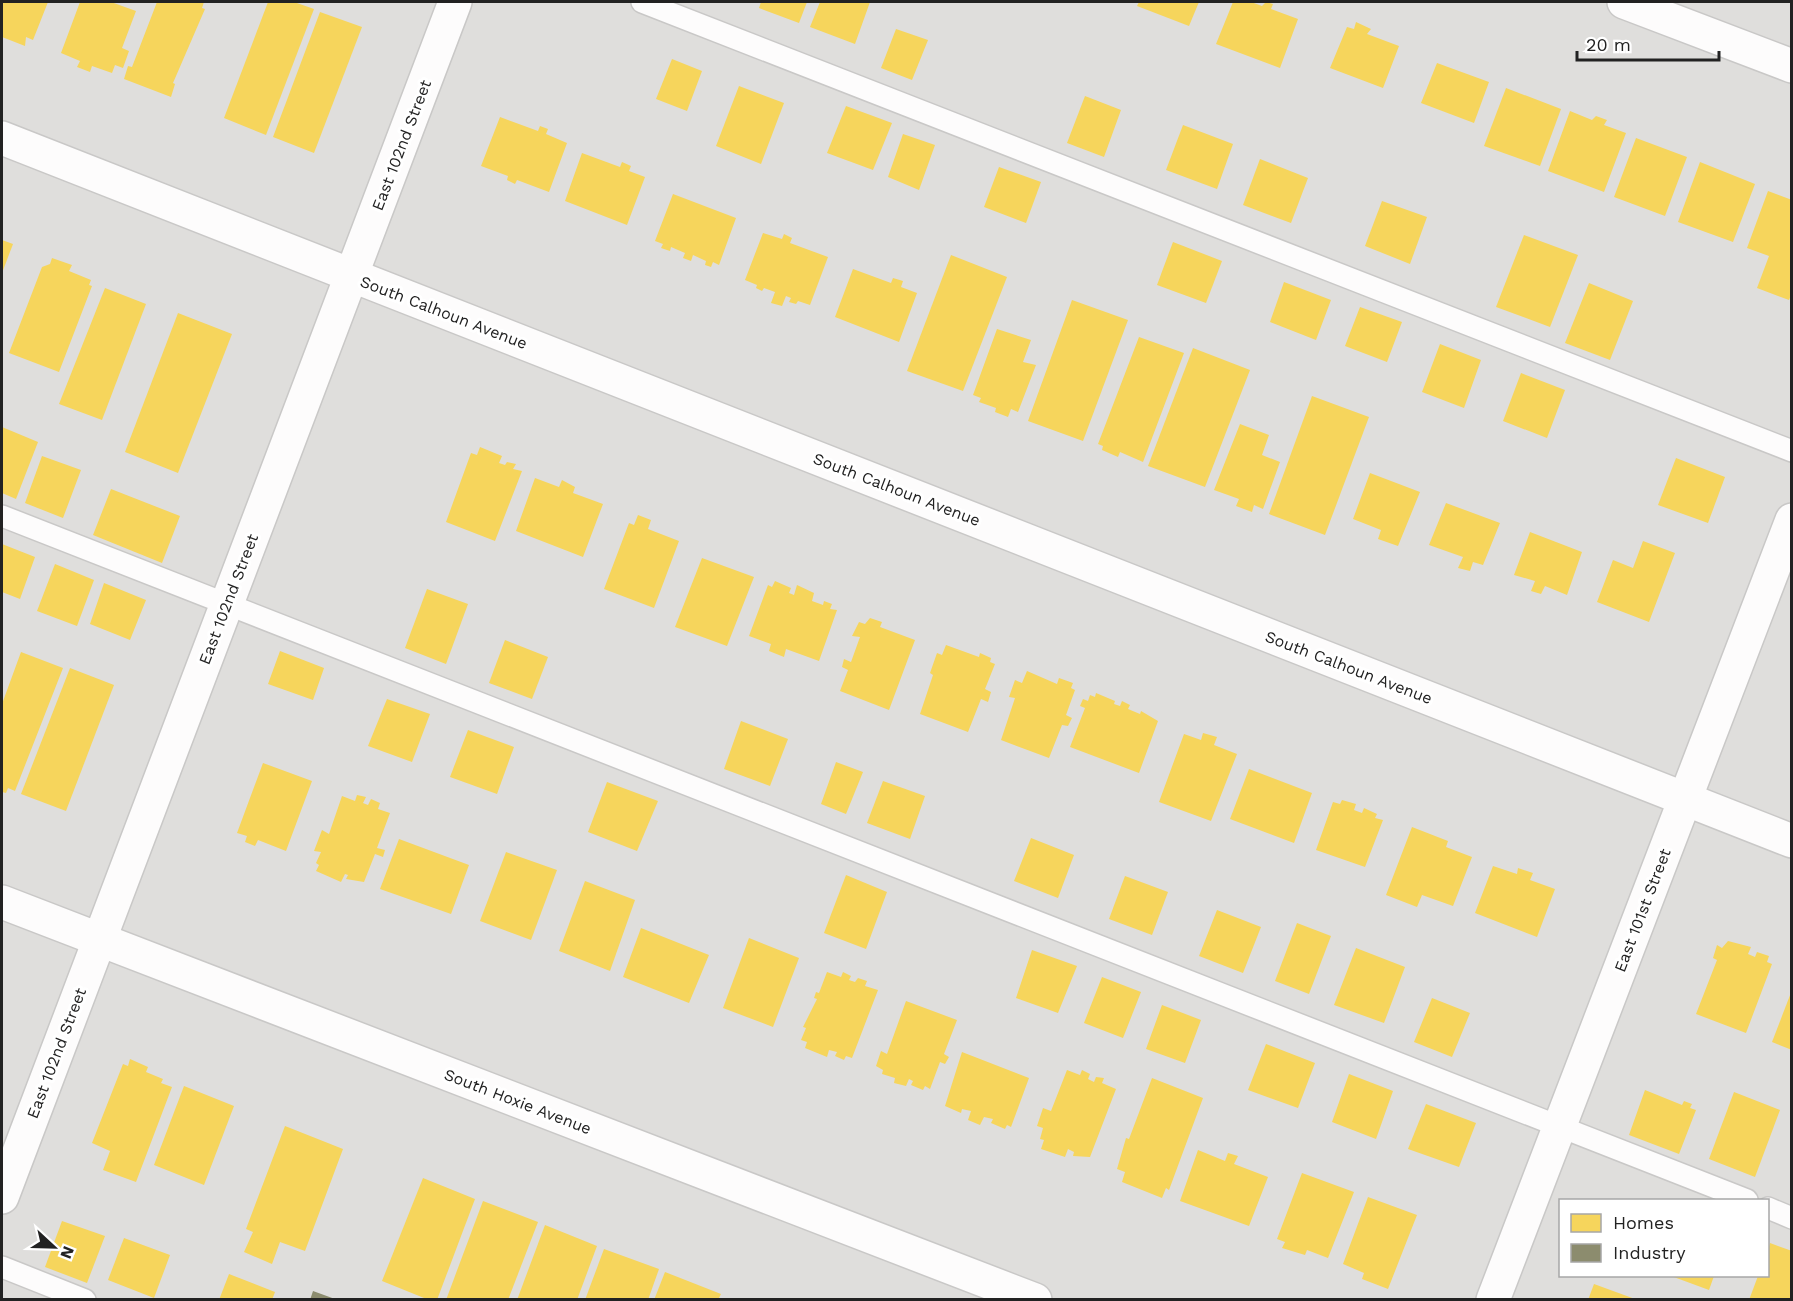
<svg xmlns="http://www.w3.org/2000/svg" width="1793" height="1301" font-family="'Work Sans',sans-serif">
	<rect width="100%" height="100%" fill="#f0eeeb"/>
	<path fill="#dfdedc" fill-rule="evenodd" d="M 2,2 L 1791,2 L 1791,1299 L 2,1300 ZM 1560,1200 L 1768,1200 L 1768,1276 L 1560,1276 Z"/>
	<g fill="#f6d55c">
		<path d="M 2,2 L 48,2 L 33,40 L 26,37 L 25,46 L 2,37 Z"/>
		<path d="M 80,2 L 111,2 L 136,11 L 122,48 L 129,51 L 123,68 L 115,65 L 112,73 L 92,66 L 90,72 L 77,67 L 80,61 L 61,53 Z"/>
		<path d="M 157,2 L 204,2 L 202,8 L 205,9 L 173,83 L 175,84 L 171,97 L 124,79 L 128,66 L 132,67 Z"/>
		<path d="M 268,2 L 294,2 L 314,9 L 266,135 L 224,118 Z"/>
		<path d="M 761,2 L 807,2 L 799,23 L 759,8 Z"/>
		<path d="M 820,2 L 870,2 L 855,44 L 810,27 Z"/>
		<path d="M 1139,2 L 1199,2 L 1189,26 L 1137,6 Z"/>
		<path d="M 1233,2 L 1251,2 L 1262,6 L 1266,2 L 1273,4 L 1271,9 L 1298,19 L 1280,68 L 1216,44 Z"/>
		<path d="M 320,12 L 362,27 L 314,153 L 273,137 Z"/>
		<path d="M 1356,22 L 1371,29 L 1367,34 L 1399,46 L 1383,88 L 1330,68 L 1347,27 L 1354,29 Z"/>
		<path d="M 896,29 L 928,40 L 912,80 L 881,68 Z"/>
		<path d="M 672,59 L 702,71 L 687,111 L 656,99 Z"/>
		<path d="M 1437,63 L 1489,82 L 1474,123 L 1421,103 Z"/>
		<path d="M 739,86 L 784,103 L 761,164 L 716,146 Z"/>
		<path d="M 1506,88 L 1561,109 L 1540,166 L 1484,146 Z"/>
		<path d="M 1085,96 L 1121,110 L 1104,157 L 1067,143 Z"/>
		<path d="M 846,106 L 892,123 L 873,170 L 827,153 Z"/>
		<path d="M 1570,111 L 1592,120 L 1596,116 L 1607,120 L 1604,125 L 1626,133 L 1604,192 L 1548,171 Z"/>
		<path d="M 500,117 L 538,131 L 540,126 L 548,129 L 546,134 L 567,143 L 549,192 L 517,180 L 515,184 L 507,180 L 508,176 L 481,166 Z"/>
		<path d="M 1183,125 L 1233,144 L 1217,189 L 1166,170 Z"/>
		<path d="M 903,134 L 935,145 L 919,190 L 888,177 Z"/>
		<path d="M 1636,138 L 1687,157 L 1665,216 L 1614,197 Z"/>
		<path d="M 582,153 L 620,167 L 622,162 L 631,166 L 629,171 L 645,177 L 627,225 L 565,201 Z"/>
		<path d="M 1260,159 L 1308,178 L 1291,223 L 1243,205 Z"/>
		<path d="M 1700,162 L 1755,184 L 1733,242 L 1678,222 Z"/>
		<path d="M 999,167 L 1041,182 L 1026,223 L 984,207 Z"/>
		<path d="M 1768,191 L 1792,200 L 1792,293 L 1789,300 L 1757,288 L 1769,256 L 1747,248 Z"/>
		<path d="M 673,194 L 736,218 L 719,265 L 713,262 L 711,267 L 705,265 L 706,261 L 693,255 L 691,261 L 683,258 L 685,253 L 671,247 L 670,251 L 661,248 L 663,244 L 655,241 Z"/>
		<path d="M 1382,201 L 1427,217 L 1410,264 L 1365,246 Z"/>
		<path d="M 763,233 L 782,239 L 784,234 L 792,238 L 790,243 L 828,257 L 810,305 L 798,301 L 796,304 L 789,302 L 791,298 L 786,296 L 782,306 L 771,303 L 775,292 L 764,288 L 762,291 L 756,288 L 757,285 L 745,280 Z"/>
		<path d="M 1524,235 L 1578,255 L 1550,327 L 1496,307 Z"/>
		<path d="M 2,240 L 13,244 L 2,273 Z"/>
		<path d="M 1173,242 L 1222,261 L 1206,303 L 1157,285 Z"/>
		<path d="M 951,255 L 1007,277 L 963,391 L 907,371 Z"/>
		<path d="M 52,258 L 72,265 L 69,271 L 91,280 L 89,285 L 92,286 L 59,372 L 9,353 L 42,267 L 50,264 Z"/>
		<path d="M 853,269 L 891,283 L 893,278 L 903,281 L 901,287 L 917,293 L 899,342 L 835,317 Z"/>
		<path d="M 1284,282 L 1331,300 L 1316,340 L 1270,322 Z"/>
		<path d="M 1589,283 L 1633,301 L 1610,360 L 1565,343 Z"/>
		<path d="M 105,288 L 146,304 L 102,420 L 59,404 Z"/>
		<path d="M 1072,300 L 1128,320 L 1083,441 L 1028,421 Z"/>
		<path d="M 1360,307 L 1402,322 L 1387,362 L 1345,346 Z"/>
		<path d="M 178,313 L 232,334 L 178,473 L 125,452 Z"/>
		<path d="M 997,329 L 1031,340 L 1023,362 L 1036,365 L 1018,412 L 1011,409 L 1008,417 L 995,412 L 996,408 L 979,402 L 981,398 L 973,395 Z"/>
		<path d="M 1139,337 L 1184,353 L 1143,462 L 1120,452 L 1118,457 L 1102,450 L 1103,446 L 1098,444 Z"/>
		<path d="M 1440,344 L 1481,360 L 1464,408 L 1422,392 Z"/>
		<path d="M 1193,348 L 1250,370 L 1205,487 L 1148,466 Z"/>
		<path d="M 1521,373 L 1565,390 L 1547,438 L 1503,421 Z"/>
		<path d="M 1312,396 L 1369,417 L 1325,535 L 1269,514 Z"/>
		<path d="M 1240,424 L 1269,435 L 1262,455 L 1280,462 L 1263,509 L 1254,505 L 1252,512 L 1236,506 L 1239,499 L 1214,490 Z"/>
		<path d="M 2,427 L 38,442 L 16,499 L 2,493 Z"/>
		<path d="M 480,447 L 502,456 L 499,463 L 505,465 L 507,462 L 516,464 L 513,469 L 522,471 L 495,541 L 446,522 L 471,453 L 477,455 Z"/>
		<path d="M 42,456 L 81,470 L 63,518 L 25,503 Z"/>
		<path d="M 1676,458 L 1725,477 L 1708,523 L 1658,505 Z"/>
		<path d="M 1370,473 L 1420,492 L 1398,546 L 1378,539 L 1381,530 L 1353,519 Z"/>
		<path d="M 535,478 L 559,487 L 562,480 L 575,487 L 573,493 L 603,504 L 583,557 L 516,531 Z"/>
		<path d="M 111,489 L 180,516 L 162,563 L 93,535 Z"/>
		<path d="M 1446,503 L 1500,523 L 1483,565 L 1473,562 L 1470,571 L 1458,568 L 1463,557 L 1429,545 Z"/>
		<path d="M 638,515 L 651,520 L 648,529 L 679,541 L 654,608 L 604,589 L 629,523 L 634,525 Z"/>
		<path d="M 1530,532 L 1582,552 L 1567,595 L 1545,586 L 1541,594 L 1531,591 L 1535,581 L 1514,575 Z"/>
		<path d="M 1643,541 L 1675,553 L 1649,622 L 1597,602 L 1613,560 L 1633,568 Z"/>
		<path d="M 2,544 L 35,557 L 20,599 L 2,592 Z"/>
		<path d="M 702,558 L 754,577 L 727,646 L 675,627 Z"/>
		<path d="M 55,564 L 94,580 L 77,626 L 37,611 Z"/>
		<path d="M 775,581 L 791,588 L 789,593 L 794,595 L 797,585 L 814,593 L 812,601 L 823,605 L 824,601 L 832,604 L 830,609 L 837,610 L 819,661 L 786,649 L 784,657 L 769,651 L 771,644 L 749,636 L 768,585 L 772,587 Z"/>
		<path d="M 104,583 L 146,600 L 130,640 L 90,624 Z"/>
		<path d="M 427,589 L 468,604 L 446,664 L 405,648 Z"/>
		<path d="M 870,618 L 882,622 L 880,627 L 915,640 L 889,710 L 840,691 L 848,670 L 842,667 L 844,659 L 851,662 L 860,637 L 852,636 L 859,622 L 865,624 Z"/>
		<path d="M 505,640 L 548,657 L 532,699 L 489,683 Z"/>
		<path d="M 946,645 L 979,657 L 980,653 L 991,658 L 990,662 L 995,664 L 985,689 L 991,692 L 988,702 L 981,699 L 968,732 L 920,714 L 933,675 L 930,673 L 937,653 L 942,655 Z"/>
		<path d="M 280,651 L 324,668 L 313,700 L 268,684 Z"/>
		<path d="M 21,652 L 63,668 L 15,791 L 8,788 L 6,793 L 2,792 L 2,704 Z"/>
		<path d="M 70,668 L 114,685 L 66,811 L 21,794 Z"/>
		<path d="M 1027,671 L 1057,684 L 1059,678 L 1073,683 L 1071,688 L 1075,690 L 1066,715 L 1072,718 L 1068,726 L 1062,725 L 1049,758 L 1001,740 L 1015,698 L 1009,697 L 1015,680 L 1022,683 Z"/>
		<path d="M 1096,693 L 1115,701 L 1114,704 L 1120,706 L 1122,701 L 1130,705 L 1128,709 L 1140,714 L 1141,711 L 1158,721 L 1139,773 L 1070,747 L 1085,708 L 1080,706 L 1083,699 L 1088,701 L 1090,695 L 1095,697 Z"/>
		<path d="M 387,699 L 430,714 L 412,762 L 368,746 Z"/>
		<path d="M 741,721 L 788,739 L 770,786 L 724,769 Z"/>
		<path d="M 468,730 L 514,747 L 497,794 L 450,777 Z"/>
		<path d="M 1203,733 L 1217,737 L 1214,745 L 1237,754 L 1211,821 L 1159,802 L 1184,734 L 1201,740 Z"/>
		<path d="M 836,762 L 863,772 L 846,814 L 821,804 Z"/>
		<path d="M 263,763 L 312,781 L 286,851 L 258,840 L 255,846 L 245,842 L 247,836 L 237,833 Z"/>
		<path d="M 1249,769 L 1312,793 L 1294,843 L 1230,819 Z"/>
		<path d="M 883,781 L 925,796 L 910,839 L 867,823 Z"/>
		<path d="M 607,782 L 658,801 L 637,851 L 588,832 Z"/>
		<path d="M 357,795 L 366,797 L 363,803 L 368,805 L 371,799 L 380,803 L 378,809 L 390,813 L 377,848 L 385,850 L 383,857 L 375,854 L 364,882 L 346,879 L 348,875 L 345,874 L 341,882 L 316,871 L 319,865 L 316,863 L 321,852 L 314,851 L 322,830 L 329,834 L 342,796 L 355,801 Z"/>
		<path d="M 1342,800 L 1356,804 L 1354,810 L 1362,813 L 1364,808 L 1377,814 L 1375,818 L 1383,820 L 1365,867 L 1316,850 L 1333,802 L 1340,804 Z"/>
		<path d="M 1412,827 L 1448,841 L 1446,847 L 1472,857 L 1453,906 L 1422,895 L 1417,907 L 1386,895 Z"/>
		<path d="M 1031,838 L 1074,855 L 1058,898 L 1014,881 Z"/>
		<path d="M 399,839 L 469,865 L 451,914 L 380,889 Z"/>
		<path d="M 506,852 L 557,870 L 531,940 L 480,921 Z"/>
		<path d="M 1493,866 L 1517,874 L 1518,868 L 1533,873 L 1530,880 L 1555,889 L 1537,937 L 1475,913 Z"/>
		<path d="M 846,875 L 887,892 L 866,949 L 824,933 Z"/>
		<path d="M 1125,876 L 1168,892 L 1152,935 L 1109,919 Z"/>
		<path d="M 585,881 L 635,900 L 610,971 L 559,951 Z"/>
		<path d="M 1217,910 L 1261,927 L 1243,973 L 1199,956 Z"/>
		<path d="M 1297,923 L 1331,936 L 1309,994 L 1275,981 Z"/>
		<path d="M 641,928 L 709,955 L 689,1003 L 623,977 Z"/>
		<path d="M 749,938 L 799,958 L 773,1027 L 723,1008 Z"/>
		<path d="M 1728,941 L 1751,947 L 1748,954 L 1755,957 L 1757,952 L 1769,956 L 1767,962 L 1772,964 L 1746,1033 L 1696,1014 L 1717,960 L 1713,958 L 1717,945 L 1722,948 Z"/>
		<path d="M 1356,948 L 1405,967 L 1384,1023 L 1334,1005 Z"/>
		<path d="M 1032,950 L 1077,966 L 1058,1013 L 1016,998 Z"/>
		<path d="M 827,972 L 841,977 L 843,972 L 851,976 L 849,980 L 855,982 L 858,978 L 867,981 L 865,986 L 878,990 L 852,1058 L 846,1056 L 844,1060 L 835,1056 L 837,1052 L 829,1050 L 827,1057 L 805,1048 L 807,1042 L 801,1040 L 806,1028 L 803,1027 L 817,999 L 814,998 L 816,992 L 819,993 Z"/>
		<path d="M 1102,977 L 1141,992 L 1123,1038 L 1084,1023 Z"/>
		<path d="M 1792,990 L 1792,1050 L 1772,1042 Z"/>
		<path d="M 1432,998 L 1470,1013 L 1452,1057 L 1414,1042 Z"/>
		<path d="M 906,1001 L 957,1020 L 944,1054 L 949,1057 L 945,1064 L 940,1062 L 930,1089 L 925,1086 L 923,1090 L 911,1085 L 913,1081 L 909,1079 L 906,1086 L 894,1083 L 895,1078 L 882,1074 L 883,1070 L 876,1066 L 881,1051 L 887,1054 Z"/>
		<path d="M 1162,1005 L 1201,1020 L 1185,1063 L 1146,1049 Z"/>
		<path d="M 1266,1044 L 1315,1063 L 1298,1108 L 1248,1090 Z"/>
		<path d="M 962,1052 L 1029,1078 L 1011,1127 L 1007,1125 L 1005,1129 L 991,1123 L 993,1119 L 984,1117 L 980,1125 L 968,1120 L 971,1111 L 962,1109 L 961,1113 L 945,1106 Z"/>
		<path d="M 130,1059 L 148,1067 L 146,1072 L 163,1079 L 161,1083 L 172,1087 L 136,1182 L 103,1170 L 110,1151 L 92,1143 L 123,1064 L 128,1066 Z"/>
		<path d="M 1067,1070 L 1080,1075 L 1082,1070 L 1090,1074 L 1088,1079 L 1094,1082 L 1096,1077 L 1104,1078 L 1102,1083 L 1116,1089 L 1090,1157 L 1073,1156 L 1074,1152 L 1068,1149 L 1065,1157 L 1041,1149 L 1044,1140 L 1040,1139 L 1043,1128 L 1037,1126 L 1043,1108 L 1051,1111 Z"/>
		<path d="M 1349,1074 L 1393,1091 L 1376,1139 L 1332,1122 Z"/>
		<path d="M 1152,1078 L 1203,1098 L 1169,1190 L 1166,1188 L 1162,1198 L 1122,1182 L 1125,1172 L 1117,1169 L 1126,1138 L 1129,1139 Z"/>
		<path d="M 184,1086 L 234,1106 L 204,1185 L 154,1165 Z"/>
		<path d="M 1645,1090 L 1682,1105 L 1684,1101 L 1692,1104 L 1690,1108 L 1696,1110 L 1679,1154 L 1629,1135 Z"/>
		<path d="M 1734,1092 L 1780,1110 L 1755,1177 L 1709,1159 Z"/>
		<path d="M 1426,1104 L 1476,1123 L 1459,1167 L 1408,1149 Z"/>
		<path d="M 285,1126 L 343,1149 L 305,1251 L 280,1242 L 272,1264 L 244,1252 L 253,1232 L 246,1229 Z"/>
		<path d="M 1198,1150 L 1225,1161 L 1228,1153 L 1238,1156 L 1234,1164 L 1268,1177 L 1249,1226 L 1180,1201 Z"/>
		<path d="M 1302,1173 L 1354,1192 L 1328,1258 L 1307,1250 L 1305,1255 L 1282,1248 L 1285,1242 L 1277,1239 Z"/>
		<path d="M 423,1178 L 475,1199 L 437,1300 L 429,1300 L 382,1281 Z"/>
		<path d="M 1368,1197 L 1417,1215 L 1388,1289 L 1362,1279 L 1364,1273 L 1343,1264 Z"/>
		<path d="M 483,1201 L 538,1222 L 508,1300 L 446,1300 Z"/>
		<path d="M 62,1221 L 105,1236 L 87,1283 L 45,1267 Z"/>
		<path d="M 545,1225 L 597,1246 L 577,1300 L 517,1300 Z"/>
		<path d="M 124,1238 L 170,1255 L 154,1298 L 108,1280 Z"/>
		<path d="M 1770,1243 L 1792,1251 L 1792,1300 L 1749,1300 L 1758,1276 L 1768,1276 L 1768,1251 Z"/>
		<path d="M 604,1249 L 659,1269 L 648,1300 L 585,1300 Z"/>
		<path d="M 665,1272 L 721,1294 L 718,1300 L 654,1300 Z"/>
		<path d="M 229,1274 L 275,1292 L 272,1300 L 219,1300 Z"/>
		<path d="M 1671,1276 L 1714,1276 L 1709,1290 Z"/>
		<path d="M 1594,1284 L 1635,1299 L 1635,1300 L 1588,1300 Z"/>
	</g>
	<path fill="#8c8c6e" d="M 313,1291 L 335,1299 L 335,1300 L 310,1300 Z"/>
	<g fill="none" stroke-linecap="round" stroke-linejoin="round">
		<g stroke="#c9c8c7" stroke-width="24">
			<g id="lane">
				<path d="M 642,2 L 1792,451"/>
				<path d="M 2,516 L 1747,1200"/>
				<path d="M 1768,1208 L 1792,1218"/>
				<path d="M 2,1267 L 85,1300"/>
			</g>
		</g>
		<g stroke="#c9c8c7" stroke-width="36">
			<g id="street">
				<path d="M 1624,2 L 1792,66"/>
				<path d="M 2,138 L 1792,841"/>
				<path d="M 2,902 L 1035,1300"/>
				<path d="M 2,1197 L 455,2"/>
				<path d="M 1493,1300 L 1792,520"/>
			</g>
		</g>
		<use href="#lane" stroke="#fdfcfc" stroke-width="21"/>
		<use href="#street" stroke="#fdfcfc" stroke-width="33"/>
	</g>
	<g text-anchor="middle" stroke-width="6" stroke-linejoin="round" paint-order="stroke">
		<g font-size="16" fill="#222" stroke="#fff">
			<text transform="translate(401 145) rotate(-69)" y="6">East 102nd Street</text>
			<text transform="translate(444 312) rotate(21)" y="6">South Calhoun Avenue</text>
			<text transform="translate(897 489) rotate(21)" y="6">South Calhoun Avenue</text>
			<text transform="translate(228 599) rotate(-69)" y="6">East 102nd Street</text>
			<text transform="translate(1349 667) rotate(21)" y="6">South Calhoun Avenue</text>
			<text transform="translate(1642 910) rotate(-69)" y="6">East 101st Street</text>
			<text transform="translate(56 1053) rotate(-69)" y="6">East 102nd Street</text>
			<text transform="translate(518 1101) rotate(21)" y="6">South Hoxie Avenue</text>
		</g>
	</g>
	<rect width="1793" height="1301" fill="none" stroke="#222222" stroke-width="6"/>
	<rect x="1559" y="1199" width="210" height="78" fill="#ffffff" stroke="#a7a7a7" stroke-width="1.5"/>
	<rect x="1571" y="1214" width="30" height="18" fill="#f6d55c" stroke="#a7a7a7" stroke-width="1.5"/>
	<text x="1613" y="1229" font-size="18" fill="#222222">Homes</text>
	<rect x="1571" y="1244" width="30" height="18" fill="#8c8c6e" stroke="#a7a7a7" stroke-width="1.5"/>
	<text x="1613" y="1259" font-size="18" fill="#222222">Industry</text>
	<g transform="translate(54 1247) rotate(112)" stroke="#ffffff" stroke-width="4.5" paint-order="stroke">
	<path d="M0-4.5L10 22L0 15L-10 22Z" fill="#222222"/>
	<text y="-9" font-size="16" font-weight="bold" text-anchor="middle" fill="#222222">N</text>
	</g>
	<path d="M1577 51v9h142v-9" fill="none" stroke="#222222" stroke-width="3"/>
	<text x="1586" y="51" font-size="18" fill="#222222" stroke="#ffffff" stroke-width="4.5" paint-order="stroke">20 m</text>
</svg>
